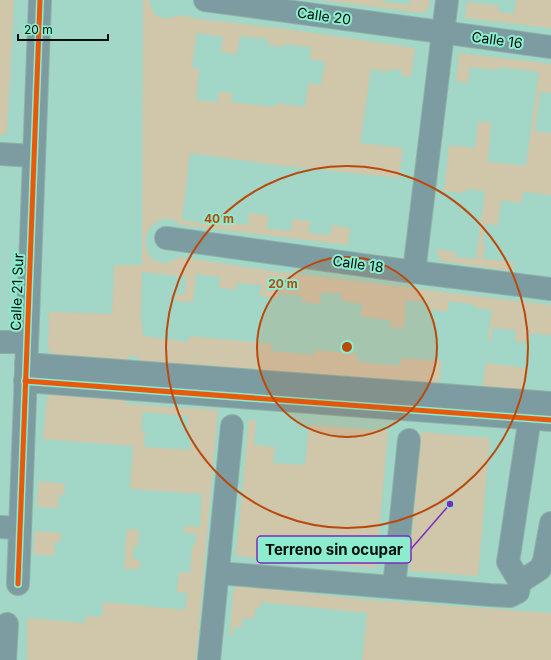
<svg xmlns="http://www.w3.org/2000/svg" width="551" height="660" font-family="Inter,sans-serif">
	<rect width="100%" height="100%" fill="#a2d6c6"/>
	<g fill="#d0c6aa" fill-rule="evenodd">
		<path d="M 0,0 L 14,0 L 7,133 L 0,136 Z"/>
		<path d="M 143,0 L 149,0 L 153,11 L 157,16 L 163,18 L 169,18 L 180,15 L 199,19 L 286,29 L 415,48 L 411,77 L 401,76 L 402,70 L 390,69 L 390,72 L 371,69 L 360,143 L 403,148 L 399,178 L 275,165 L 190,153 L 182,220 L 213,225 L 214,220 L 248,225 L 249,213 L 268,215 L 267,229 L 291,231 L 292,219 L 310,221 L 309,233 L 330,235 L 332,225 L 350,228 L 348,245 L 181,225 C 175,220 169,217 161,220 C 131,230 148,280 179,257 L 280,272 L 551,305 L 551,335 L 530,333 L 529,343 L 515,341 L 516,330 L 493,328 L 491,341 L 488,340 L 492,310 L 475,308 L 475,305 L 449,301 L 448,312 L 427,309 L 428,302 L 406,300 L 404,328 L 390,327 L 391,320 L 361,317 L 362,304 L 342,301 L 342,294 L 321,292 L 320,304 L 302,302 L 302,296 L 278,293 L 277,298 L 260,296 L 261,285 L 237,283 L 236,290 L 219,288 L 220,277 L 196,274 L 193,302 L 176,301 L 176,294 L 185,294 L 186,277 L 142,272 L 141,315 L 143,336 L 189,342 L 189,336 L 272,344 L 271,351 L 314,355 L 315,350 L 358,354 L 357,362 L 400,366 L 401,358 L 442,361 L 439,387 L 144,362 L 138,361 L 139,357 L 129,356 L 128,363 L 55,357 L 48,348 L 49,312 L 112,314 L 114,265 L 142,265 ZM 197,33 L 223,37 L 221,52 L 237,54 L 240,36 L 268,39 L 268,45 L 284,47 L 284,44 L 311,47 L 310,59 L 325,62 L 321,85 L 308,83 L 305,107 L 276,103 L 275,107 L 231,102 L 232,93 L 219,92 L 218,102 L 196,100 L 199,69 L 192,67 Z"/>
		<path d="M 319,0 L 383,0 L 383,2 L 409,5 L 410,0 L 430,0 L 429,7 L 424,13 Z"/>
		<path d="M 516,0 L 551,0 L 551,28 L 465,18 L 467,2 L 499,6 L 499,12 L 514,14 Z"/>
		<path d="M 459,53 L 551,64 L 551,93 L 540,92 L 535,131 L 551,133 L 551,195 L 523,192 L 522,203 L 501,200 L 498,226 L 485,224 L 483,243 L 485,243 L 483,259 L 514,262 L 512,271 L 441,261 L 437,253 L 437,249 L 456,252 L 455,257 L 476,259 L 485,191 L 467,189 L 466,193 L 444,191 L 449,145 L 475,148 L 478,121 L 491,123 L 488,162 L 526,166 L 539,72 L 499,67 L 498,70 L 470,67 L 468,83 L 456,81 Z"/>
		<path d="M 486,363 L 526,368 L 524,394 L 482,390 Z"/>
		<path d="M 53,393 L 126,399 L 126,404 L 218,410 L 196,660 L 27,660 L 27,618 L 85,623 L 86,616 L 102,617 L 103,602 L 185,610 L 187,593 L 177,592 L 179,572 L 190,573 L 192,546 L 195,546 L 196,534 L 184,533 L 185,526 L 200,527 L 202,494 L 130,489 L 133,446 L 43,439 L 47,397 ZM 143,412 L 188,416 L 187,435 L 192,436 L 190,450 L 144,447 L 145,431 L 141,431 Z"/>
		<path d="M 249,420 L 256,420 L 254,445 L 275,447 L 273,463 L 305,465 L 309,425 L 388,431 L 376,568 L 236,556 Z"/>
		<path d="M 421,432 L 490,438 L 478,576 L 409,571 Z"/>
		<path d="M 39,481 L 65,484 L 64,495 L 59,495 L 58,508 L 37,507 Z"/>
		<path d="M 127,529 L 139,530 L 138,546 L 134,546 L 133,559 L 140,560 L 139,569 L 124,569 Z"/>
		<path d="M 35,531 L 61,533 L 60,542 L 55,542 L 54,556 L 33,554 Z"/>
		<path d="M 237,586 L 369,600 L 551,613 L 551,660 L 362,660 L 367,613 L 261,602 L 260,608 L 255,607 L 254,619 L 243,618 L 242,627 L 234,627 L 233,635 L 230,635 L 233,591 Z"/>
	</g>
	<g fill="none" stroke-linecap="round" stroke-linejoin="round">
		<g stroke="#8cb2a6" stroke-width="24">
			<g id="street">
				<path d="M 205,0 L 551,47"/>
				<path d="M 0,154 L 34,156"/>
				<path d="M 166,238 L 414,272 L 551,289"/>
				<path d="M 414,272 L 447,0"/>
				<path d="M 0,342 L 27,342"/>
				<path d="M 26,364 L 551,403"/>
				<path d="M 25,381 L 551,420"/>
				<path d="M 0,527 L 20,528"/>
				<path d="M 218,573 L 490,595 L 510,596 L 518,592 L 520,582 L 508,562 L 532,404"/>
				<path d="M 520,582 L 540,569 L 544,561 L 551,523"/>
				<path d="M 18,584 L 40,0"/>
				<path d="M 394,587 L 409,440"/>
				<path d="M 5,660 L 7,624"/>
				<path d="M 209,660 L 232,426"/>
			</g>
		</g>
		<use href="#street" stroke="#7d9ca1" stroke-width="22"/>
		<g stroke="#8cecce" stroke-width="8">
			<g id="cycleway">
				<path d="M 25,381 L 551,420"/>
				<path d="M 18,584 L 40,0"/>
			</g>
		</g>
		<use href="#cycleway" stroke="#e8590c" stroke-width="5"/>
	</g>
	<circle cx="347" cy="347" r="90" fill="#ba4a0c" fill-opacity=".12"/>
	<g fill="none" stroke="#ba4a0c" stroke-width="2">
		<circle cx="347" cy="347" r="90"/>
		<circle cx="347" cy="347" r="181"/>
	</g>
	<g text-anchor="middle" stroke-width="4" stroke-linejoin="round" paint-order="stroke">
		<g font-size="14" fill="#000f0a" stroke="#8cecce">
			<text transform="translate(324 16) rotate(8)" y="5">Calle 20</text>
			<text transform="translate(497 40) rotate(8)" y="5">Calle 16</text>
			<text transform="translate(358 264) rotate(8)" y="5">Calle 18</text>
			<text transform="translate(17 292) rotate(-88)" y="5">Calle 21 Sur</text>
		</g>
	</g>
	<circle cx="347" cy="347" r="6" fill="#ba4a0c" stroke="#8cecce" stroke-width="2"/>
	<g font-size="12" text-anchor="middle" font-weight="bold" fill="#ba4a0c" stroke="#8cecce" stroke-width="4" stroke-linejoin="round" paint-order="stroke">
		<text x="219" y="223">40 m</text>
		<text x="283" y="288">20 m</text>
	</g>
	<path fill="none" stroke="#7b2cbf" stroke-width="1.5" d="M450 504L411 549"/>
	<circle fill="#7b2cbf" stroke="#8cecce" stroke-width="1.5" cx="450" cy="504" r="4"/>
	<rect fill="#8cecce" stroke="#7b2cbf" stroke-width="1.5" x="257" y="536" width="154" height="27" rx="4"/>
	<g font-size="15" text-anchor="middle" font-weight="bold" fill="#000f0a">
		<text x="334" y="555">Terreno sin ocupar</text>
	</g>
	<path d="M18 34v6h90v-6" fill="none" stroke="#000f0a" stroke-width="2"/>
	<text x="24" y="34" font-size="12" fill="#000f0a" stroke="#8cecce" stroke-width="3" paint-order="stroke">20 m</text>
</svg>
